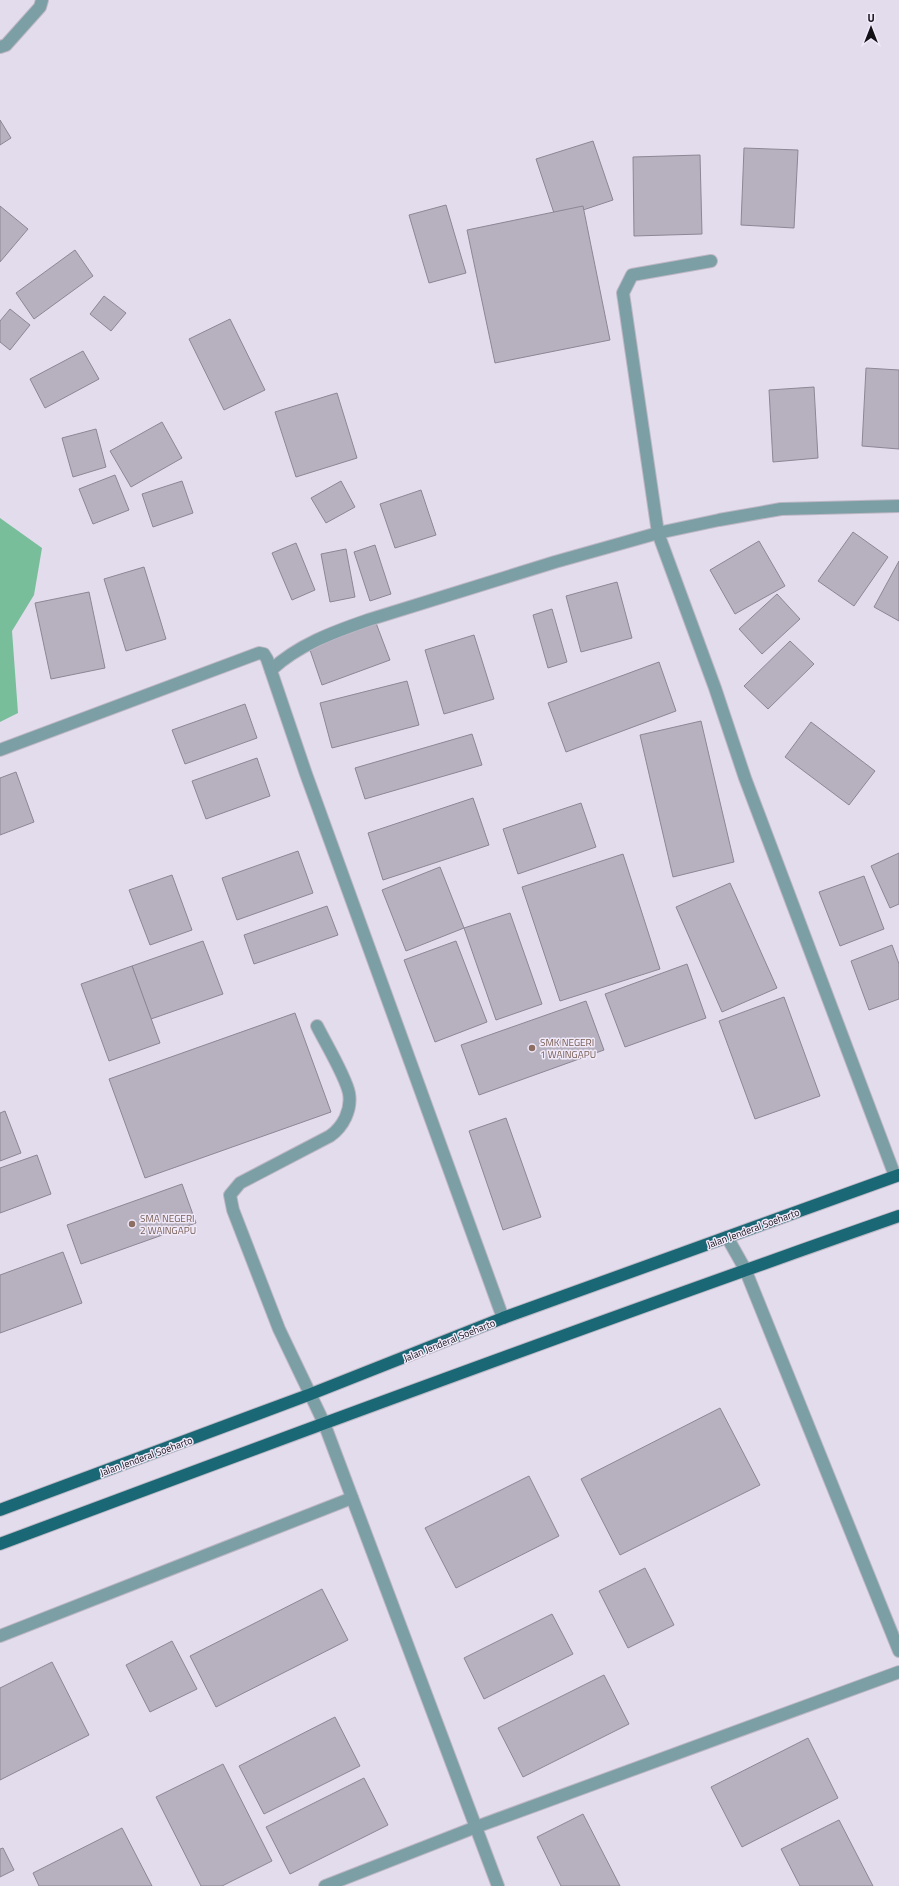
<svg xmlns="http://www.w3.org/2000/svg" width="899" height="1886" font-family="'Titillium Web',sans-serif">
	<rect width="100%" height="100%" fill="#e3dcec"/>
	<path fill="#78be9b" d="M 0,518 L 42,548 L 34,595 L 12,631 L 18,713 L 0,722 Z"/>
	<g fill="#b6b0bf" stroke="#8c8695">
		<path d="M 0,120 L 11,138 L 0,145 Z"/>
		<path d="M 593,141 L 613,200 L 556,219 L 536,159 Z"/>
		<path d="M 744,148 L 798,150 L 794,228 L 741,225 Z"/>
		<path d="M 700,155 L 702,234 L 634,236 L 633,157 Z"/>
		<path d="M 446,205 L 466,273 L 429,283 L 409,215 Z"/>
		<path d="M 0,206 L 28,229 L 0,262 Z"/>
		<path d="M 583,206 L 610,340 L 495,363 L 467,230 Z"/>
		<path d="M 75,250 L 93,276 L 34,319 L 16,293 Z"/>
		<path d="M 104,296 L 126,313 L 111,331 L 90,314 Z"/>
		<path d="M 10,309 L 30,325 L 10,350 L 0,342 L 0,321 Z"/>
		<path d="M 230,319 L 265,390 L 224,410 L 189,339 Z"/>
		<path d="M 83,351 L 99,379 L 45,408 L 30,379 Z"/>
		<path d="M 866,368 L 899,370 L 899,449 L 862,446 Z"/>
		<path d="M 814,387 L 818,458 L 773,462 L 769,390 Z"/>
		<path d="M 337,393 L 357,458 L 296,477 L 275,412 Z"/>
		<path d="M 162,422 L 182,458 L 131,487 L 110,451 Z"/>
		<path d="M 96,429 L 106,467 L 73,477 L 62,438 Z"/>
		<path d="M 115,475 L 129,510 L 93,524 L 79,489 Z"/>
		<path d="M 182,481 L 193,513 L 153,527 L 142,494 Z"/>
		<path d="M 341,481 L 355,507 L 326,523 L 311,498 Z"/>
		<path d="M 421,490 L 436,535 L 395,548 L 380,504 Z"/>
		<path d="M 853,532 L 888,557 L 854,606 L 818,581 Z"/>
		<path d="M 759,541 L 785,586 L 735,614 L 710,570 Z"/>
		<path d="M 296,543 L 315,590 L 292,600 L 272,553 Z"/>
		<path d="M 375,545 L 391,594 L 370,601 L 354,552 Z"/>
		<path d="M 346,549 L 355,597 L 330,602 L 321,554 Z"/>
		<path d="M 899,561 L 899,621 L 874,607 Z"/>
		<path d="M 144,567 L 166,639 L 126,651 L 104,579 Z"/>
		<path d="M 617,582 L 632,638 L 581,652 L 566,596 Z"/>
		<path d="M 89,592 L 105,668 L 51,679 L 35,603 Z"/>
		<path d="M 777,594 L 800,619 L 762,654 L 739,629 Z"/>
		<path d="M 552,609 L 567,662 L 548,668 L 533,615 Z"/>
		<path d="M 376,623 L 390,660 L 322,685 L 309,647 Z"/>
		<path d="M 474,635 L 494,699 L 444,714 L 425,650 Z"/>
		<path d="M 790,641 L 814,664 L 768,709 L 744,686 Z"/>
		<path d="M 659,662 L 676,711 L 566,752 L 548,703 Z"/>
		<path d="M 407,681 L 419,725 L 332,748 L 320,703 Z"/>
		<path d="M 245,704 L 257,738 L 185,764 L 172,730 Z"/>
		<path d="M 701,721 L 734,862 L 673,877 L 640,735 Z"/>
		<path d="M 811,722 L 875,771 L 849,805 L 785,757 Z"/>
		<path d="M 472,734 L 482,765 L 365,799 L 355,768 Z"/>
		<path d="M 257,758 L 270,796 L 206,819 L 192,781 Z"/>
		<path d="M 16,772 L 34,822 L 0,835 L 0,778 Z"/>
		<path d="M 473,798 L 489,845 L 383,880 L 368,833 Z"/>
		<path d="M 581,803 L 596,847 L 518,874 L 503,829 Z"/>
		<path d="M 298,851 L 313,893 L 237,920 L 222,878 Z"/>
		<path d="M 899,853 L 899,904 L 890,908 L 871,866 Z"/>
		<path d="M 623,854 L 660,969 L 560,1001 L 522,887 Z"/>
		<path d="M 440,867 L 464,928 L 406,951 L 382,890 Z"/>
		<path d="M 172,875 L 192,930 L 150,945 L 129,890 Z"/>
		<path d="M 864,876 L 884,929 L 840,946 L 819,892 Z"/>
		<path d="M 730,883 L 777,988 L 722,1012 L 676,907 Z"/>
		<path d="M 327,906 L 338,935 L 254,964 L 244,935 Z"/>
		<path d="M 510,913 L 542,1004 L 496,1020 L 464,928 Z"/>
		<path d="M 203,941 L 223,994 L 151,1019 L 132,966 Z"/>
		<path d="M 456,941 L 487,1022 L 435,1042 L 404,960 Z"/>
		<path d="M 892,945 L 899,964 L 899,999 L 869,1010 L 851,961 Z"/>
		<path d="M 687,964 L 706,1018 L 625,1047 L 605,994 Z"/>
		<path d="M 132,966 L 160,1043 L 109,1061 L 81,984 Z"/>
		<path d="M 784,997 L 820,1096 L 755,1119 L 719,1021 Z"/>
		<path d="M 586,1001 L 604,1050 L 479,1095 L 461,1045 Z"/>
		<path d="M 295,1013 L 331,1112 L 145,1178 L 109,1079 Z"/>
		<path d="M 5,1111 L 21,1153 L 0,1161 L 0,1113 Z"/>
		<path d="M 506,1118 L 541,1217 L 503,1230 L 469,1131 Z"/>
		<path d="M 37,1155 L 51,1194 L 0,1213 L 0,1168 Z"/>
		<path d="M 182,1184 L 196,1223 L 81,1264 L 67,1225 Z"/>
		<path d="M 63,1252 L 82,1303 L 0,1333 L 0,1275 Z"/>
		<path d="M 720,1408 L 760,1485 L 620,1555 L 581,1479 Z"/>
		<path d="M 529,1476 L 559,1536 L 456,1588 L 425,1528 Z"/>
		<path d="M 645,1568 L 674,1625 L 628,1648 L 599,1591 Z"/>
		<path d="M 322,1589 L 348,1640 L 216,1707 L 190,1656 Z"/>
		<path d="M 552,1614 L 573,1654 L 484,1699 L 464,1658 Z"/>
		<path d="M 172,1641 L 197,1689 L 150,1712 L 126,1665 Z"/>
		<path d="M 52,1662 L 89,1735 L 0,1780 L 0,1688 Z"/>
		<path d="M 604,1675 L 629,1724 L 523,1777 L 498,1728 Z"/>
		<path d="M 335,1717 L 360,1766 L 264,1814 L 239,1766 Z"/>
		<path d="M 808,1738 L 838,1798 L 742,1847 L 711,1787 Z"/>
		<path d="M 223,1764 L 272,1861 L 222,1886 L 201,1886 L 156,1797 Z"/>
		<path d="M 364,1778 L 388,1825 L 290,1874 L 266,1827 Z"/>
		<path d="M 583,1814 L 620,1886 L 561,1886 L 537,1837 Z"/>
		<path d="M 839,1820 L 873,1886 L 800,1886 L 781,1849 Z"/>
		<path d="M 122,1828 L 152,1886 L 39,1886 L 33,1873 Z"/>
		<path d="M 3,1848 L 14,1870 L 0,1877 L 0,1849 Z"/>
	</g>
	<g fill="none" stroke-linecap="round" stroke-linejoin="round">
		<g stroke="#beb7c5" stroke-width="14">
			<g id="minor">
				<path d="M 0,47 L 6,45 L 40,7 L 42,0"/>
				<path d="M 271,670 C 298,645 333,632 368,620 L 555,562 L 658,533 L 623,293 L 632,275 L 711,261"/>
				<path d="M 0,750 L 259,653 L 264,654 L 267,659 L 306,774 L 503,1318"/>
				<path d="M 317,1026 C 325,1042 346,1077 349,1093 C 352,1110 343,1127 330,1136 L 240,1183 L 230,1195 L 233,1210 L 279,1329 L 324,1423 L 498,1886"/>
				<path d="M 895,1176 L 745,778 L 715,688 L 658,533 L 719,520 L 781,509 L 899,506"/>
				<path d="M 727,1237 L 745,1269 L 899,1651"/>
				<path d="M 0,1636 L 352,1498"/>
				<path d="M 325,1886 L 476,1827 L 899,1672"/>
			</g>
		</g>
		<g stroke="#beb7c5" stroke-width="14">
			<g id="major">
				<path d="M 0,1510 L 311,1394 L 503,1318 L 899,1175"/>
				<path d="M 0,1544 C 299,1432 598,1321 899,1216"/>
			</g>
		</g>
		<use href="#minor" stroke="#7c9fa6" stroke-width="12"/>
		<use href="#major" stroke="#1a6875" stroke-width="12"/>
	</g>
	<g fill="#8d6e63" stroke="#f0e9f9" stroke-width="1.5">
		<circle cx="532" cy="1048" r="4"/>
		<circle cx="132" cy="1224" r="4"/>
	</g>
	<g text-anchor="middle" stroke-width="3" stroke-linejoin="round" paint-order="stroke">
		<g font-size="10" fill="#785e54" stroke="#f0e9f9" text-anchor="start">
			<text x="540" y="1046">SMK NEGERI<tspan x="540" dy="12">1 WAINGAPU</tspan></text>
			<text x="140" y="1222">SMA NEGERI<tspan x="140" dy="12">2 WAINGAPU</tspan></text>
		</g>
		<g font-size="10" fill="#131116" stroke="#f0e9f9">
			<text transform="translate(753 1228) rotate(-20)" y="4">Jalan Jenderal Soeharto</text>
			<text transform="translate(449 1340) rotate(-22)" y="4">Jalan Jenderal Soeharto</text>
			<text transform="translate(146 1456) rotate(-20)" y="4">Jalan Jenderal Soeharto</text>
		</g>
	</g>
	<g transform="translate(871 28)" stroke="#f0e9f9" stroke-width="3" paint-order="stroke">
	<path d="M0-3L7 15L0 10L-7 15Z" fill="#131116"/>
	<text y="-6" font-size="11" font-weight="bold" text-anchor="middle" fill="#131116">U</text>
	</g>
</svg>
